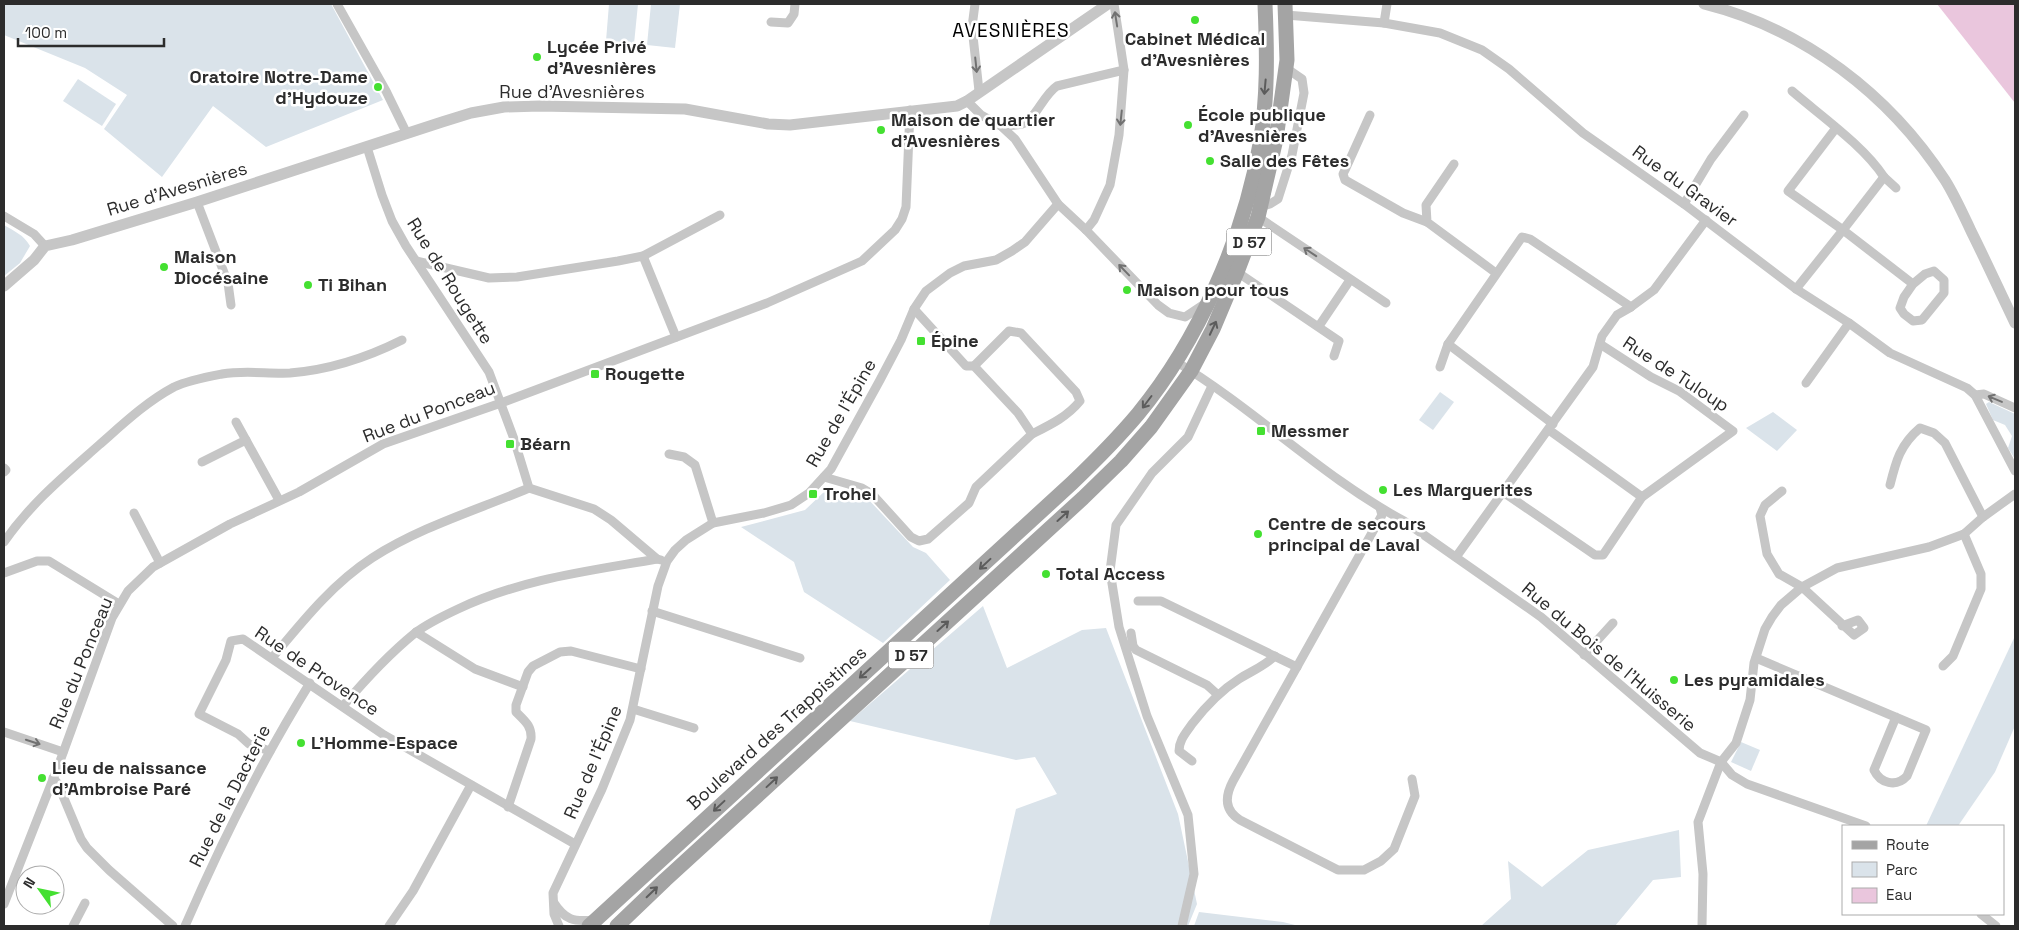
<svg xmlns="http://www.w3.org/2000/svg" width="2019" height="930" font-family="'Space Grotesk',sans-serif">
	<rect width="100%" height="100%" fill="#fff"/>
	<g fill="#dae3ea">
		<path d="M 4,4 L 331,4 L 383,100 L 266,147 L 213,106 L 162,177 L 104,129 L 127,95 L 85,68 L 4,35 Z"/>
		<path d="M 609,4 L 638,4 L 634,44 L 606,41 Z"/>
		<path d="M 651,4 L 680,4 L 675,48 L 647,45 Z"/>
		<path d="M 78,79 L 116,104 L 102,126 L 63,101 Z"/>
		<path d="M 4,225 C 14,231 24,235 30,246 L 20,263 L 4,276 Z"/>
		<path d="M 1440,392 L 1454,402 L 1433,430 L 1419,420 Z"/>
		<path d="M 1989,402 L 2015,414 L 2015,459 L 2008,448 L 2012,436 L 2005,425 L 1993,420 L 1986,404 Z"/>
		<path d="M 1773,412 L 1797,430 L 1777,451 L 1746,428 Z"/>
		<path d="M 825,491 L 868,499 L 913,547 L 926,553 L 950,580 L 883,643 L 804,592 L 794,562 L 741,527 L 805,510 Z"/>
		<path d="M 983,606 L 1007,668 L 1082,630 L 1106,628 L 1178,814 L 1197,904 L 1188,926 L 989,926 L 1016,809 L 1057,794 L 1035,757 L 1016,760 L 850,721 Z"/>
		<path d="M 2015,636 L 2015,726 L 1995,772 L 1958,826 L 1926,826 Z"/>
		<path d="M 1741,742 L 1760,750 L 1751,771 L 1731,762 Z"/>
		<path d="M 1679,830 L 1681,877 L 1653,880 L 1615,926 L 1481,926 L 1511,899 L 1508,861 L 1542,887 L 1588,850 Z"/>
		<path d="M 1199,912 L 1283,922 L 1299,926 L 1194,926 Z"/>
	</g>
	<path fill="#eac6dd" d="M 1937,4 L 2015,4 L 2015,103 Z"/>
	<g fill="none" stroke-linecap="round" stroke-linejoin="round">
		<g stroke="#c6c6c6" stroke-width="9">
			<path d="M 337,4 L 386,91 L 407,134"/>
			<path d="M 975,4 L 972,27 L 979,91"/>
			<path d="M 1286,15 L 1384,23 L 1440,33 L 1482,50 L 1509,69 L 1583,133 L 1684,204 L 1796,289 L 1849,323 L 1890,353 L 1967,388 L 1975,395 L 2015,471"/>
			<path d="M 771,22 L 788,23 L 794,14 L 795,4"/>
			<path d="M 1384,23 L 1387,4"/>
			<path d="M 1792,91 C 1821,116 1864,146 1884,177 L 1843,230 L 1913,284 L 1904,297 L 1900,308 L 1904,314 L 1913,321 L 1922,320 L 1944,293 L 1944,280 L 1934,271 L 1925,274 L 1913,284"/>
			<path d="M 967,101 L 981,115 L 1001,126 L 1015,139 L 1058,204 L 1086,230 L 1158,305 L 1169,313 L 1185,317 L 1203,305"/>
			<path d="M 1370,115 L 1346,168 L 1343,174 L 1345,180 L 1403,213 L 1427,222"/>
			<path d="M 1001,126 C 1008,125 1015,126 1022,124 C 1035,121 1043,95 1057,86 L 1124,70"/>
			<path d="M 367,147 L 382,195 L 392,221 L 406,246 L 489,372 L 514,439 L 529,488 L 594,509 L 611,520 L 657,559"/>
			<path d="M 1454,164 L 1426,205 L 1427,222 L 1496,273"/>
			<path d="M 1884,177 L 1896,188"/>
			<path d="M 197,202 L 228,283 L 231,305"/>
			<path d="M 1684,204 L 1711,159 L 1744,115"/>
			<path d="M 1260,207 L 1270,204 L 1278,199 L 1292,155 L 1304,93 L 1302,79 L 1286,68"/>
			<path d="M 4,216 L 34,234 L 45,246"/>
			<path d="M 1258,217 L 1386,303"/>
			<path d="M 1086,230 L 1094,220 L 1110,185 L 1119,135 L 1124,70 L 1114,4"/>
			<path d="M 643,256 L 676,337"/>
			<path d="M 416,261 L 489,278 L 517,277 L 618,261 L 643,256 L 720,215"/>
			<path d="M 1237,272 L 1339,341 L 1334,356"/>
			<path d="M 1796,289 L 1843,230 L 1788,191 L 1836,128"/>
			<path d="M 1319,326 L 1350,280"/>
			<path d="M 1448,344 L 1553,424"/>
			<path d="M 1175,361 C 1255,409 1322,477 1404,521 L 1541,617 L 1700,753 L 1721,762 L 1732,775 L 1747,784 L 1866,826"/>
			<path d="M 974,366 L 1009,331 L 1021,333 L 1076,392 L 1080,401 C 1067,417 1050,425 1032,434"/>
			<path d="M 1440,367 L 1448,344 L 1522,237 L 1530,239 L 1631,307"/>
			<path d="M 1806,383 L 1849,323"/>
			<path d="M 1975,395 L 1984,394 L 2015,408"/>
			<path d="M 236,422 L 279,500"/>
			<path d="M 1549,430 L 1642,497"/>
			<path d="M 669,454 L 684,457 L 695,465 L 713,523"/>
			<path d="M 202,462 L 246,440"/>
			<path d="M 4,468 L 6,470 L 4,472"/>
			<path d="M 824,477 L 862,488 L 872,494 L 911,537 L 919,541 L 928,539 L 969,503 L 976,487 L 1032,434 L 1018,413 L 974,366 L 966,366 L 914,309"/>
			<path d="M 1890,485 C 1896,461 1900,445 1920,428 L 1934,433 L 1945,443 L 1983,517"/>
			<path d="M 1782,491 L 1765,505 L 1760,516 L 1767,554 L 1779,574 L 1802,587 L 1854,635 L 1864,628 L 1858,620 L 1842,626"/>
			<path d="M 1503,492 L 1595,555 L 1603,555 L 1642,497 L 1733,431 L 1679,391 L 1651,377 L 1600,344"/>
			<path d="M 1380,508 L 1382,515 L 1233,781 C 1225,796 1224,810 1240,820 L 1338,870 L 1364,870 L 1381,861 L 1394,849 L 1415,796 L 1412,779"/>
			<path d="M 134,513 L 160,563"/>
			<path d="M 4,542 C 31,503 64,476 99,445 C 123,424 146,402 174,387 C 189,380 206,377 222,374 C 245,370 267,374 290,373 C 328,370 368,357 402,340"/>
			<path d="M 1456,557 L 1593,367 L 1602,336 L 1617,315 L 1631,307 L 1654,290 L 1706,220"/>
			<path d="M 4,573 L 37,561 L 49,561 L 119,604"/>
			<path d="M 1138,601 L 1161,601 L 1297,667"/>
			<path d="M 652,611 L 800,658"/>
			<path d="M 416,632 L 475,669 L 523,687"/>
			<path d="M 1131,633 L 1133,646 L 1136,650 L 1207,685 L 1217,694"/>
			<path d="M 1584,655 L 1613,623"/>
			<path d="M 272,658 C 302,622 332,584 372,558 C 420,527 477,510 529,488"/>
			<path d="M 1756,658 L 1926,730 L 1907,776 C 1896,788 1880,783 1874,770 L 1896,717"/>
			<path d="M 1943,666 L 1953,656 L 1981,589 L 1981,574 L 1964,534"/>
			<path d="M 343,706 C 365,680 388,655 415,633 C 428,623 443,616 458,609 C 521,579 589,571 657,559 L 661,560"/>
			<path d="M 633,709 L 694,728"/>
			<path d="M 4,732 L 63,752"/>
			<path d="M 270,751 L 249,744 L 238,734 L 199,714 L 226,660 L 231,641 L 243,639 L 384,735 L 575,844"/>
			<path d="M 1192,761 L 1179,751 C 1179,740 1186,733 1192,724 C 1206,706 1220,691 1239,679 C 1252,671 1264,666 1275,656"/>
			<path d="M 53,778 L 58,784 L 81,839 L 87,848 L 109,870 L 173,926"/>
			<path d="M 508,807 L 531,739 C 532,726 525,721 516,712 L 516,705 L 528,672 L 533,666 L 560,652 L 571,651 L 641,669"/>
			<path d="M 554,903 C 565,920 574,922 593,920"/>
			<path d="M 4,904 L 59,764 L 112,618 L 128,591 L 153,567 L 230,524 L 299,492 L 383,444 L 501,403 L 767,303 L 862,261 L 895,230 L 902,219 L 906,207 L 910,110"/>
			<path d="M 1981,914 L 1996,926"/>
			<path d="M 73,926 L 85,903"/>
			<path d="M 185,926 C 221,843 262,760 310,683"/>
			<path d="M 389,926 L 413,891 L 471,785"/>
			<path d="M 559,926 L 554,914 L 553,893 L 602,789 L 630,720 L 658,586 L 667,561 L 675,550 L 686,540 L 713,523 L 764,513 L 791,505 L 809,493 L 831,469 L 880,380 L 901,340 L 914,309 L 926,291 L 950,273 L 964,266 L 996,260 L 1012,251 L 1025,242 L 1058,204"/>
			<path d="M 1182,926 L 1194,874 L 1188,815 L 1147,716 L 1119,627 L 1110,571 L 1116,525 L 1152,473 L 1188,437 L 1212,386"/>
			<path d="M 1702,926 L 1703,874 L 1698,822 L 1721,762 L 1736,743 L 1750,700 L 1754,663 L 1765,629 L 1772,617 L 1781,605 L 1802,587 L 1837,568 L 1929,547 L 1964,534 L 1983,517 L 2015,494"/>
		</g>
		<g stroke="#c6c6c6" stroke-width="11">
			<path d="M 1704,4 C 1804,29 1889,94 1945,180 C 1955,196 1963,214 1971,231 C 1986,261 2000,292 2015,323"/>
			<path d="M 4,286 L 34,260 L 45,246 L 72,240 L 197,202 L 442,122 L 471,113 L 504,107 L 540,106 L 685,109 L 768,124 L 790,125 L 957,106 L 967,101 L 1108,4"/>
		</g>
		<g stroke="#a4a4a4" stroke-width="15">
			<path d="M 589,926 L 1072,483 C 1095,461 1117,439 1138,414 C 1198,341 1244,238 1260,144 C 1268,98 1267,50 1265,4"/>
			<path d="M 617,926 L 665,880 L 1083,498 L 1121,461 L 1151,427 L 1191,371 L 1213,329 L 1237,272 L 1258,217 L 1276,139 L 1287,60 L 1285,4"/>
		</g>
	</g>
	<defs><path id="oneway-shaft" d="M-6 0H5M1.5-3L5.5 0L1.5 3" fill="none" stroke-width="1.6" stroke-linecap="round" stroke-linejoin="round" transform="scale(1.25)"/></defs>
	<g stroke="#717171">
		<use href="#oneway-shaft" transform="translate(1116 19) rotate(-99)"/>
		<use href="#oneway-shaft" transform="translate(976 65) rotate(84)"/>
		<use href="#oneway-shaft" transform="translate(1121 118) rotate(96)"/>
		<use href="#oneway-shaft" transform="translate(1310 252) rotate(-146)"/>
		<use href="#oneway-shaft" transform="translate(1124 270) rotate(-134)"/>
		<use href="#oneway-shaft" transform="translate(1995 399) rotate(-157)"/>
		<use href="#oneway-shaft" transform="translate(33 742) rotate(18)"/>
	</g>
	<g stroke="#5c5c5c">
		<use href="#oneway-shaft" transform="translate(1265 87) rotate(95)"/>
		<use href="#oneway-shaft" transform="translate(1213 328) rotate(-65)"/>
		<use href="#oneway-shaft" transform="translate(1147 402) rotate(127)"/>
		<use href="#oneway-shaft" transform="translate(1063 516) rotate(-42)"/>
		<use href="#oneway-shaft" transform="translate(985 564) rotate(137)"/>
		<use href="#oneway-shaft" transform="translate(943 626) rotate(-42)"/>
		<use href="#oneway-shaft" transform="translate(865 673) rotate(138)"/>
		<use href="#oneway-shaft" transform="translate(772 782) rotate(-43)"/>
		<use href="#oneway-shaft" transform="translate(719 806) rotate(137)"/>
		<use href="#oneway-shaft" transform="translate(652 892) rotate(-44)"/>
	</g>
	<g fill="#44e031" stroke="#fff" stroke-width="2">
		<circle cx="1195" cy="20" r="5"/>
		<circle cx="537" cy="57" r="5"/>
		<circle cx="378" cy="87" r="5"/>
		<circle cx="1188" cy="125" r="5"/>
		<circle cx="881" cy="130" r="5"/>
		<circle cx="1210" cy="161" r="5"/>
		<circle cx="164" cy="267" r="5"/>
		<circle cx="308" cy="285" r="5"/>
		<circle cx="1127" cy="290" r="5"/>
		<rect x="916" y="336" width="10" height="10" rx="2.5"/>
		<rect x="590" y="369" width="10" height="10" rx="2.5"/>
		<rect x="1256" y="426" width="10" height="10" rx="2.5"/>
		<rect x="505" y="439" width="10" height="10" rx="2.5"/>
		<circle cx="1383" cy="490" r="5"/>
		<rect x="808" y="489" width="10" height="10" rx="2.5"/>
		<circle cx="1258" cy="534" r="5"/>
		<circle cx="1046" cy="574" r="5"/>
		<circle cx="1674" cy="680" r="5"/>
		<circle cx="301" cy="743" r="5"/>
		<circle cx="42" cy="778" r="5"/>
	</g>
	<g text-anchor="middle" stroke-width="5" stroke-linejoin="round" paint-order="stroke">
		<g fill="#fff" stroke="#6b6b6b" stroke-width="1">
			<rect x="1226.5" y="228.5" width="45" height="27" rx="4"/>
			<rect x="888.5" y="641.5" width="45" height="27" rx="4"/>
		</g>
		<g font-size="16" font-weight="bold" fill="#2c2c2c">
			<text x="1249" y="248">D 57</text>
			<text x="911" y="661">D 57</text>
		</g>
		<g font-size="18" font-weight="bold" fill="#2c2c2c" stroke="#fff" text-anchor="start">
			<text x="1195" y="45" text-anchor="middle">Cabinet Médical<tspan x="1195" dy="21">d'Avesnières</tspan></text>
			<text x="547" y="53">Lycée Privé<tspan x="547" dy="21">d'Avesnières</tspan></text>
			<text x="368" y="83" text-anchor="end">Oratoire Notre-Dame<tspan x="368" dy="21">d'Hydouze</tspan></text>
			<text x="1198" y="121">École publique<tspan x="1198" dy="21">d'Avesnières</tspan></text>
			<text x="891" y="126">Maison de quartier<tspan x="891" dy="21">d'Avesnières</tspan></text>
			<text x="1220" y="167">Salle des Fêtes</text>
			<text x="174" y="263">Maison<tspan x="174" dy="21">Diocésaine</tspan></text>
			<text x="318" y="291">Ti Bihan</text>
			<text x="1137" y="296">Maison pour tous</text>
			<text x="931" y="347">Épine</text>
			<text x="605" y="380">Rougette</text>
			<text x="1271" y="437">Messmer</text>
			<text x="520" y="450">Béarn</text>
			<text x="1393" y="496">Les Marguerites</text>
			<text x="823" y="500">Trohel</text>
			<text x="1268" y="530">Centre de secours<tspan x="1268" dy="21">principal de Laval</tspan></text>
			<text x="1056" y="580">Total Access</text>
			<text x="1684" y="686">Les pyramidales</text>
			<text x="311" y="749">L'Homme-Espace</text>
			<text x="52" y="774">Lieu de naissance<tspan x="52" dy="21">d'Ambroise Paré</tspan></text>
		</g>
		<g font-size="18" fill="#2c2c2c" stroke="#fff">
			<text x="572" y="98">Rue d'Avesnières</text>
			<text transform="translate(1685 186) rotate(36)" y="6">Rue du Gravier</text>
			<text transform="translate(177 189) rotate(-17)" y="6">Rue d'Avesnières</text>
			<text transform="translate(450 281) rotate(58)" y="6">Rue de Rougette</text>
			<text transform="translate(1676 374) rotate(33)" y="6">Rue de Tuloup</text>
			<text transform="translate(429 412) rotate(-21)" y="6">Rue du Ponceau</text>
			<text transform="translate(841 413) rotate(-60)" y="6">Rue de l'Épine</text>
			<text transform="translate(1609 657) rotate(40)" y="6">Rue du Bois de l'Huisserie</text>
			<text transform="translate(81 663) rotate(-68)" y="6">Rue du Ponceau</text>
			<text transform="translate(317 671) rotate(34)" y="6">Rue de Provence</text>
			<text transform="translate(777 728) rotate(-42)" y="6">Boulevard des Trappistines</text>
			<text transform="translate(593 762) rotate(-67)" y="6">Rue de l'Épine</text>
			<text transform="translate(230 796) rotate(-63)" y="6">Rue de la Dacterie</text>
		</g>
		<g font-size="19" letter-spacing="1" fill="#000" stroke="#fff">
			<text x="1011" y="37">AVESNIÈRES</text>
		</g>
	</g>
	<rect width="2019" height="930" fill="none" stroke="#2c2c2c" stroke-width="10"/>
	<rect x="1842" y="825" width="162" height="90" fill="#ffffff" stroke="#ababab"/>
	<rect x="1852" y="841" width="25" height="8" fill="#a4a4a4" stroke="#ababab"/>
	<text x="1886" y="850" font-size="15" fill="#2c2c2c">Route</text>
	<rect x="1852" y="862" width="25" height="15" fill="#dae3ea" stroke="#ababab"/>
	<text x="1886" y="875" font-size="15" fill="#2c2c2c">Parc</text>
	<rect x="1852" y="888" width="25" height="15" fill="#eac6dd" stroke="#ababab"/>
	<text x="1886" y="900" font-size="15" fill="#2c2c2c">Eau</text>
	<g transform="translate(40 890) rotate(303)"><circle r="24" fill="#ffffff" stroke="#ababab"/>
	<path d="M0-4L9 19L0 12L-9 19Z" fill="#44e031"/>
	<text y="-8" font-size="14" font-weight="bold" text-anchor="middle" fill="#2c2c2c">N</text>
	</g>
	<path d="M18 38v8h146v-8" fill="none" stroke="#2c2c2c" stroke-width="2.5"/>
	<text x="25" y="38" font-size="15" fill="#2c2c2c" stroke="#ffffff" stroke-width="4" paint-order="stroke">100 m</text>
</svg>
